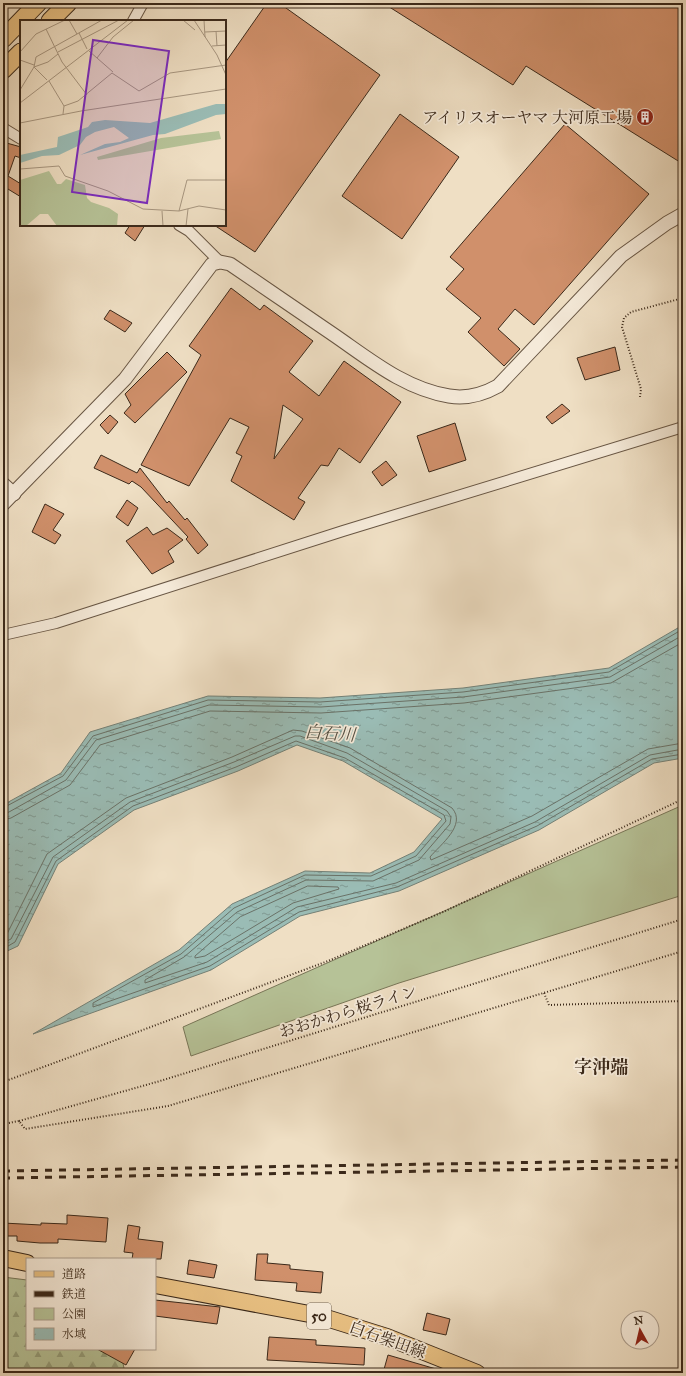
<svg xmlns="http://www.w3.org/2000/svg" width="686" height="1376" font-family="'IM FELL Great Primer','Noto Serif JP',serif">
	<defs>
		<pattern id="forest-firs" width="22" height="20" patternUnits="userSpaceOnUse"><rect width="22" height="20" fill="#b6c297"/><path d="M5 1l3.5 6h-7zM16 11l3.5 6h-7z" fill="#959e7a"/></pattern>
		<pattern id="water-ripples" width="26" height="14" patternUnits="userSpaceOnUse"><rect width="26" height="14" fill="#9abcb5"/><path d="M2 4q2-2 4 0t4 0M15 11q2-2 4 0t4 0" fill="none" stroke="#7f9992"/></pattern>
	</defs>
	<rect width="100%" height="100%" fill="#efdfc4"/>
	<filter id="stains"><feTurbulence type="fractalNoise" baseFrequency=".005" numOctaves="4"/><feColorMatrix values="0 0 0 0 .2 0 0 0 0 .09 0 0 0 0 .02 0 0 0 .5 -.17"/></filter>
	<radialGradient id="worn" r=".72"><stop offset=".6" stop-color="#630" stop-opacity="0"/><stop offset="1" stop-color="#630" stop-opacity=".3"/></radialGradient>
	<path fill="#b6c297" stroke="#787658" d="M 683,805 L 683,895 L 399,983 L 191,1056 L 183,1027 Z"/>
	<path fill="url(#forest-firs)" stroke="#787658" d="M 3,1277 L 27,1280 L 27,1349 L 120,1349 L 125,1373 L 3,1373 Z"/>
	<path fill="url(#water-ripples)" stroke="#748177" d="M 683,625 L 683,758 L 654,763 L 539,830 L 399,891 L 300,916 L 211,970 L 33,1034 L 179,950 L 232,904 L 305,871 L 370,873 L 414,852 L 442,819 L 343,761 L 297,745 L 238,771 L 134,810 L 58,864 L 18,946 L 3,953 L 3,805 L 61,773 L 90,732 L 208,696 L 320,698 L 463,688 L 609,668 Z"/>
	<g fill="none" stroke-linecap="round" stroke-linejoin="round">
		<g stroke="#6a7268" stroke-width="1">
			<path d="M 3,808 L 63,776 L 93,736 L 208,700 L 320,702 L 463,692 L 609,672 L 683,629"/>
			<path d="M 3,814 L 9,812 L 66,780 L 96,740 L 209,705 L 321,707 L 463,697 L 610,677 L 683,635"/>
			<path d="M 3,820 L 11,818 L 70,785 L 100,745 L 210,711 L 321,713 L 464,703 L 611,683 L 683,642"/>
			<path d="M 308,886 L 338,887 L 339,889 L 293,903 L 205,956 L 195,958 L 195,956 L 240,917 Z"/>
			<path d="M 3,936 L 7,934 L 47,854 L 126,798 L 232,757 L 293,730 L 302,731 L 350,748 L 452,808 C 467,825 440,845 430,857 L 431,860 L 532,816 L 648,749 L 683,743"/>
			<path d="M 3,943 L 11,939 L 53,857 L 130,802 L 234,762 L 295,736 L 300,736 L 347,753 L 447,811 L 451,817 L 450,824 L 419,860 L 373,881 L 306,880 L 237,912 L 184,957 L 145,980 L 145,983 L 207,962 L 297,907 L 396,883 L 535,822 L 650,755 L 683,749"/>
			<path d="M 3,949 L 15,942 L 56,861 L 133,806 L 236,767 L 296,741 L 345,758 L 444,815 L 446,821 L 416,856 L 371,876 L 305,875 L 234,908 L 181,954 L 93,1003 L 93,1007 L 210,966 L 299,912 L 397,887 L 537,826 L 652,759 L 683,754"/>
		</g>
	</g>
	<g fill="#d0906b" stroke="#3b291a" fill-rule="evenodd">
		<path d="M 267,3 L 279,3 L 380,75 L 255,252 L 214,225 L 225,225 L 225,63 Z"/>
		<path d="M 383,3 L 683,3 L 683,164 L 526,66 L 513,85 Z"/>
		<path d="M 400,114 L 459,157 L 402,239 L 342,196 Z"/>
		<path d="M 565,124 L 649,194 L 534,325 L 515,309 L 498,329 L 520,349 L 504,366 L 468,332 L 481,318 L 446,289 L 464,269 L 450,257 Z"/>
		<path d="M 3,142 L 21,147 L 21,158 L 15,156 L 8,176 L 21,184 L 21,197 L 3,186 Z"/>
		<path d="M 130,225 L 145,225 L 135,241 L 125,233 Z"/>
		<path d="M 231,288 L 260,310 L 264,305 L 313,341 L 289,372 L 319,396 L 344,361 L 401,402 L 360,463 L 339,448 L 328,466 L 321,465 L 298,498 L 305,502 L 294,520 L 231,481 L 242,456 L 236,453 L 249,427 L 230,418 L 189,486 L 141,465 L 201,355 L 189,346 ZM 283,405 L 303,419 L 274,459 Z"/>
		<path d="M 110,310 L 132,323 L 125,332 L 104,319 Z"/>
		<path d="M 615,347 L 620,370 L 585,380 L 577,358 Z"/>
		<path d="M 167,352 L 187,372 L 135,423 L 124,413 L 131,405 L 125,394 Z"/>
		<path d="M 562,404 L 570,411 L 552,424 L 546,417 Z"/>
		<path d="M 110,415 L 118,422 L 108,434 L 100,425 Z"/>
		<path d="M 455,423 L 466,460 L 429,472 L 417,436 Z"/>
		<path d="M 101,455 L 137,473 L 140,468 L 167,503 L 169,501 L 185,520 L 187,518 L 208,545 L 198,554 L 186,539 L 188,537 L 141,487 L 132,481 L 129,484 L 94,468 Z"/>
		<path d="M 386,461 L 397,475 L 382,486 L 372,472 Z"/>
		<path d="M 127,500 L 138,508 L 128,526 L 116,517 Z"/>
		<path d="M 45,504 L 64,514 L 53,530 L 61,535 L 55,544 L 32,532 Z"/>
		<path d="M 147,527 L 153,535 L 167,528 L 183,540 L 168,551 L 174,562 L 152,574 L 126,541 Z"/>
		<path d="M 67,1215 L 108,1218 L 106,1242 L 58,1239 L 58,1243 L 40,1243 L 17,1241 L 17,1236 L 3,1236 L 3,1223 L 41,1225 L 41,1223 L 67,1224 Z"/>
		<path d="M 128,1225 L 140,1227 L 138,1239 L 163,1242 L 161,1259 L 132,1259 L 133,1253 L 124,1252 Z"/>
		<path d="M 257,1254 L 268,1254 L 267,1263 L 290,1265 L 290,1269 L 323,1272 L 321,1293 L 296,1291 L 297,1283 L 255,1280 Z"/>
		<path d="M 189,1260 L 217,1265 L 214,1278 L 187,1274 Z"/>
		<path d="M 155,1300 L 220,1307 L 217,1324 L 155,1316 Z"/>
		<path d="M 427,1313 L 450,1319 L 446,1335 L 423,1330 Z"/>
		<path d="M 269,1337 L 316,1340 L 316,1345 L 365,1348 L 364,1365 L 267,1360 Z"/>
		<path d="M 97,1349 L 135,1349 L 126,1365 Z"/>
		<path d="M 388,1355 L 443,1371 L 442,1373 L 383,1373 Z"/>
	</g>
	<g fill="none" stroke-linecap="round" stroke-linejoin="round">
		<g stroke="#685644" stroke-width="12">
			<g id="minor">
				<path d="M 133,21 L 143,3"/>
				<path d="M 3,128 L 21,139"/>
				<path d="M 179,225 L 189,231 L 220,262"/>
				<path d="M 3,635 L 56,623 L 343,531 L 683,427"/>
			</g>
		</g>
		<g stroke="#685644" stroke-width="15">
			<g id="tertiary">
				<path d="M 3,484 L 14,494"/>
				<path d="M 3,504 L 125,379 L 212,264 L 220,262 L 230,264 C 265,288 299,311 334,335 C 369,359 405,389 449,396 C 467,399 482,395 498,386 L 621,256 L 667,223 L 683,214"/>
			</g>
		</g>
		<g stroke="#3b291a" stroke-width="18">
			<g id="primary">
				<path d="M 3,1258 L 27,1263"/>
				<path d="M 155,1285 L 320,1316 L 387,1337 L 477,1373"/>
			</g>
		</g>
		<g stroke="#3b291a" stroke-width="19">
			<g id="trunk">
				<path d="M 50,21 L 68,3"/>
				<path d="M 3,39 L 38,3"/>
				<path d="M 3,70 L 21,52"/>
			</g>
		</g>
		<g stroke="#3b291a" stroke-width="2" stroke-dasharray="1 2" stroke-linecap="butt">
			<path d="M 640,397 L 641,389 L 622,327 L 624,318 L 631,312 L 683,298"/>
			<path d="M 544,993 L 549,1005 L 683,1001"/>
			<path d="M 3,1082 L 328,961 L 443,912 L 683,799"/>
			<path d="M 19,1121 L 160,1081 L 683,919"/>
			<path d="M 3,1124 L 19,1121 L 25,1129 L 168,1106 L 683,951"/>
		</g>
		<use href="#minor" stroke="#f5ead9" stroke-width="10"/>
		<use href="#tertiary" stroke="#f5ead9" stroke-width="13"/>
		<use href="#primary" stroke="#e8c082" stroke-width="16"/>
		<use href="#trunk" stroke="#e8c082" stroke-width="17"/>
		<g stroke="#3b291a" stroke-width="3" stroke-dasharray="7 7" stroke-linecap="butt">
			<path d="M 3,1171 L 683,1160"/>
			<path d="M 3,1178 L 683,1167"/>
		</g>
	</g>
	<defs>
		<g id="building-disc" transform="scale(0.9)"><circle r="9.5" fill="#8f2418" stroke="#f5ead9"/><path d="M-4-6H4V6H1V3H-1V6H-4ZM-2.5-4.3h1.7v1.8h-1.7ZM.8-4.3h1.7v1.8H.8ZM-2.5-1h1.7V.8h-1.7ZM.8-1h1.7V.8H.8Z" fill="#fff"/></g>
	</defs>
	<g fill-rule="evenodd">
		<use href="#building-disc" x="645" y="117"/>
	</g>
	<g text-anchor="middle" stroke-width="3.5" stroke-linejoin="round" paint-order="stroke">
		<rect fill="#f5ead9" stroke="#736353" stroke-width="1" x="307" y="1303" width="24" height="26" rx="3"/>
		<g font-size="15" font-weight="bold" fill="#3b291a">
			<text x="319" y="1321">50</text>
		</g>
		<g font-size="16" fill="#3b291a" stroke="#f5ead9" text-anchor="end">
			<text x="632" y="123">アイリスオーヤマ 大河原工場</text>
		</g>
		<g font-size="16" fill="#3b291a" stroke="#f5ead9">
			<text transform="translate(348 1011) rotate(-17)" y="6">おおかわら桜ライン</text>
			<text transform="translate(388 1339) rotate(20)" y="6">白石柴田線</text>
		</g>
		<g font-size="17" font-style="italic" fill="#534e41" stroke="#f5ead9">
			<text transform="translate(330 733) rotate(4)" y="6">白石川</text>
		</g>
		<g font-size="18" font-weight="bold" fill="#3b291a" stroke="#f5ead9">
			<text x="601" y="1073">字沖端</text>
		</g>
	</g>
	<g transform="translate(20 20)">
		<rect width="206" height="206" fill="#efdfc4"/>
		<path d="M 199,111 L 201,119 L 78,140 L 77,137 L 141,118 Z" fill="#b6c297"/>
		<path d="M 29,151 L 37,164 L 41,164 L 46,159 L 65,165 L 67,178 L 71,182 L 89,188 L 98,194 L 97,206 L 37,206 L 28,194 L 20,194 L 6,206 L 0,206 L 0,160 Z" fill="#b6c297"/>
		<path d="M 196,84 L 206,84 L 206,94 L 196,95 L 145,114 L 133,115 L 60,135 L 85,124 L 100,122 L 109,118 L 94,107 L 75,112 L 66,117 L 60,125 L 39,135 L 22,136 L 0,143 L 0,135 L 37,127 L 38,117 L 68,107 L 72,102 L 85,100 L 130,103 Z" fill="#9abcb5"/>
		<path fill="none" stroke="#a79680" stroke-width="1" d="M 49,0 L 57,14M 163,0 L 175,10M 174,0 L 197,35 L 206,55M 184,0 L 185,17M 26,9 L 42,42 L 67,75M 196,11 L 197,26M 185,12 L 206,11M 59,13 L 67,29M 192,26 L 206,25M 69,31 L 93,52M 0,32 L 16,14 L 45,0M 38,32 L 99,0M 77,38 L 93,17 L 114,0M 0,40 L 14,45M 14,47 L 28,42 L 38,34M 14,47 L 27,60M 29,61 L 44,86 L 43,94M 0,70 L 14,47 L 16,37 L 82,0M 0,83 L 108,0M 44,86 L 58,81 L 92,53 L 119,71 L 150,53 L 206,45M 0,103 L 61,91 L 206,69M 0,149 L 39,146 L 45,156 L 88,171 L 123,189 L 159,191 L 179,186 L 206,190M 142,191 L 143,206M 159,191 L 167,160 L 206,160M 166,206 L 168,189"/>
		<path fill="#7b2cbf" fill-opacity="0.15" stroke="#7b2cbf" stroke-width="2" d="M 73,20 L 149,31 L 127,183 L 52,172 Z"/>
		<rect width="206" height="206" fill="none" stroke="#3b291a" stroke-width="2"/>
	</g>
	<rect width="686" height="1376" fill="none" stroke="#efdfc4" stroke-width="16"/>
	<rect x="4" y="4" width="678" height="1368" fill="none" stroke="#3b291a" stroke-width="2"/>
	<rect x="8" y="8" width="670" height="1360" fill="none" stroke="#3b291a"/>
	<rect x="26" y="1258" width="130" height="92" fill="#f5ead9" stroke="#ab9d8d"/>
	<rect x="34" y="1271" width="20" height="6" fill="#e8c082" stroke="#ab9d8d"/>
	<text x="62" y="1278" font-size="12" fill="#3b291a">道路</text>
	<rect x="34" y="1291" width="20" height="6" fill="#3b291a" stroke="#ab9d8d"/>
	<text x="62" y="1298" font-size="12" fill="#3b291a">鉄道</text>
	<rect x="34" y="1308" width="20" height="12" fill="#b6c297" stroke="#ab9d8d"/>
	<text x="62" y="1318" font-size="12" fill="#3b291a">公園</text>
	<rect x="34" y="1328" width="20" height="12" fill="url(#water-ripples)" stroke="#ab9d8d"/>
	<text x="62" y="1338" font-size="12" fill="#3b291a">水域</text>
	<g transform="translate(640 1330) rotate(352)"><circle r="19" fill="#f5ead9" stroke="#ab9d8d"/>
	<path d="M0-3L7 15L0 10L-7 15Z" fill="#8f2418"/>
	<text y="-6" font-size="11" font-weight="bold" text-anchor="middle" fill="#3b291a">N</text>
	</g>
	<rect width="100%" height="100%" filter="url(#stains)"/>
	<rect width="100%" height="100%" fill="url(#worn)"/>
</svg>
